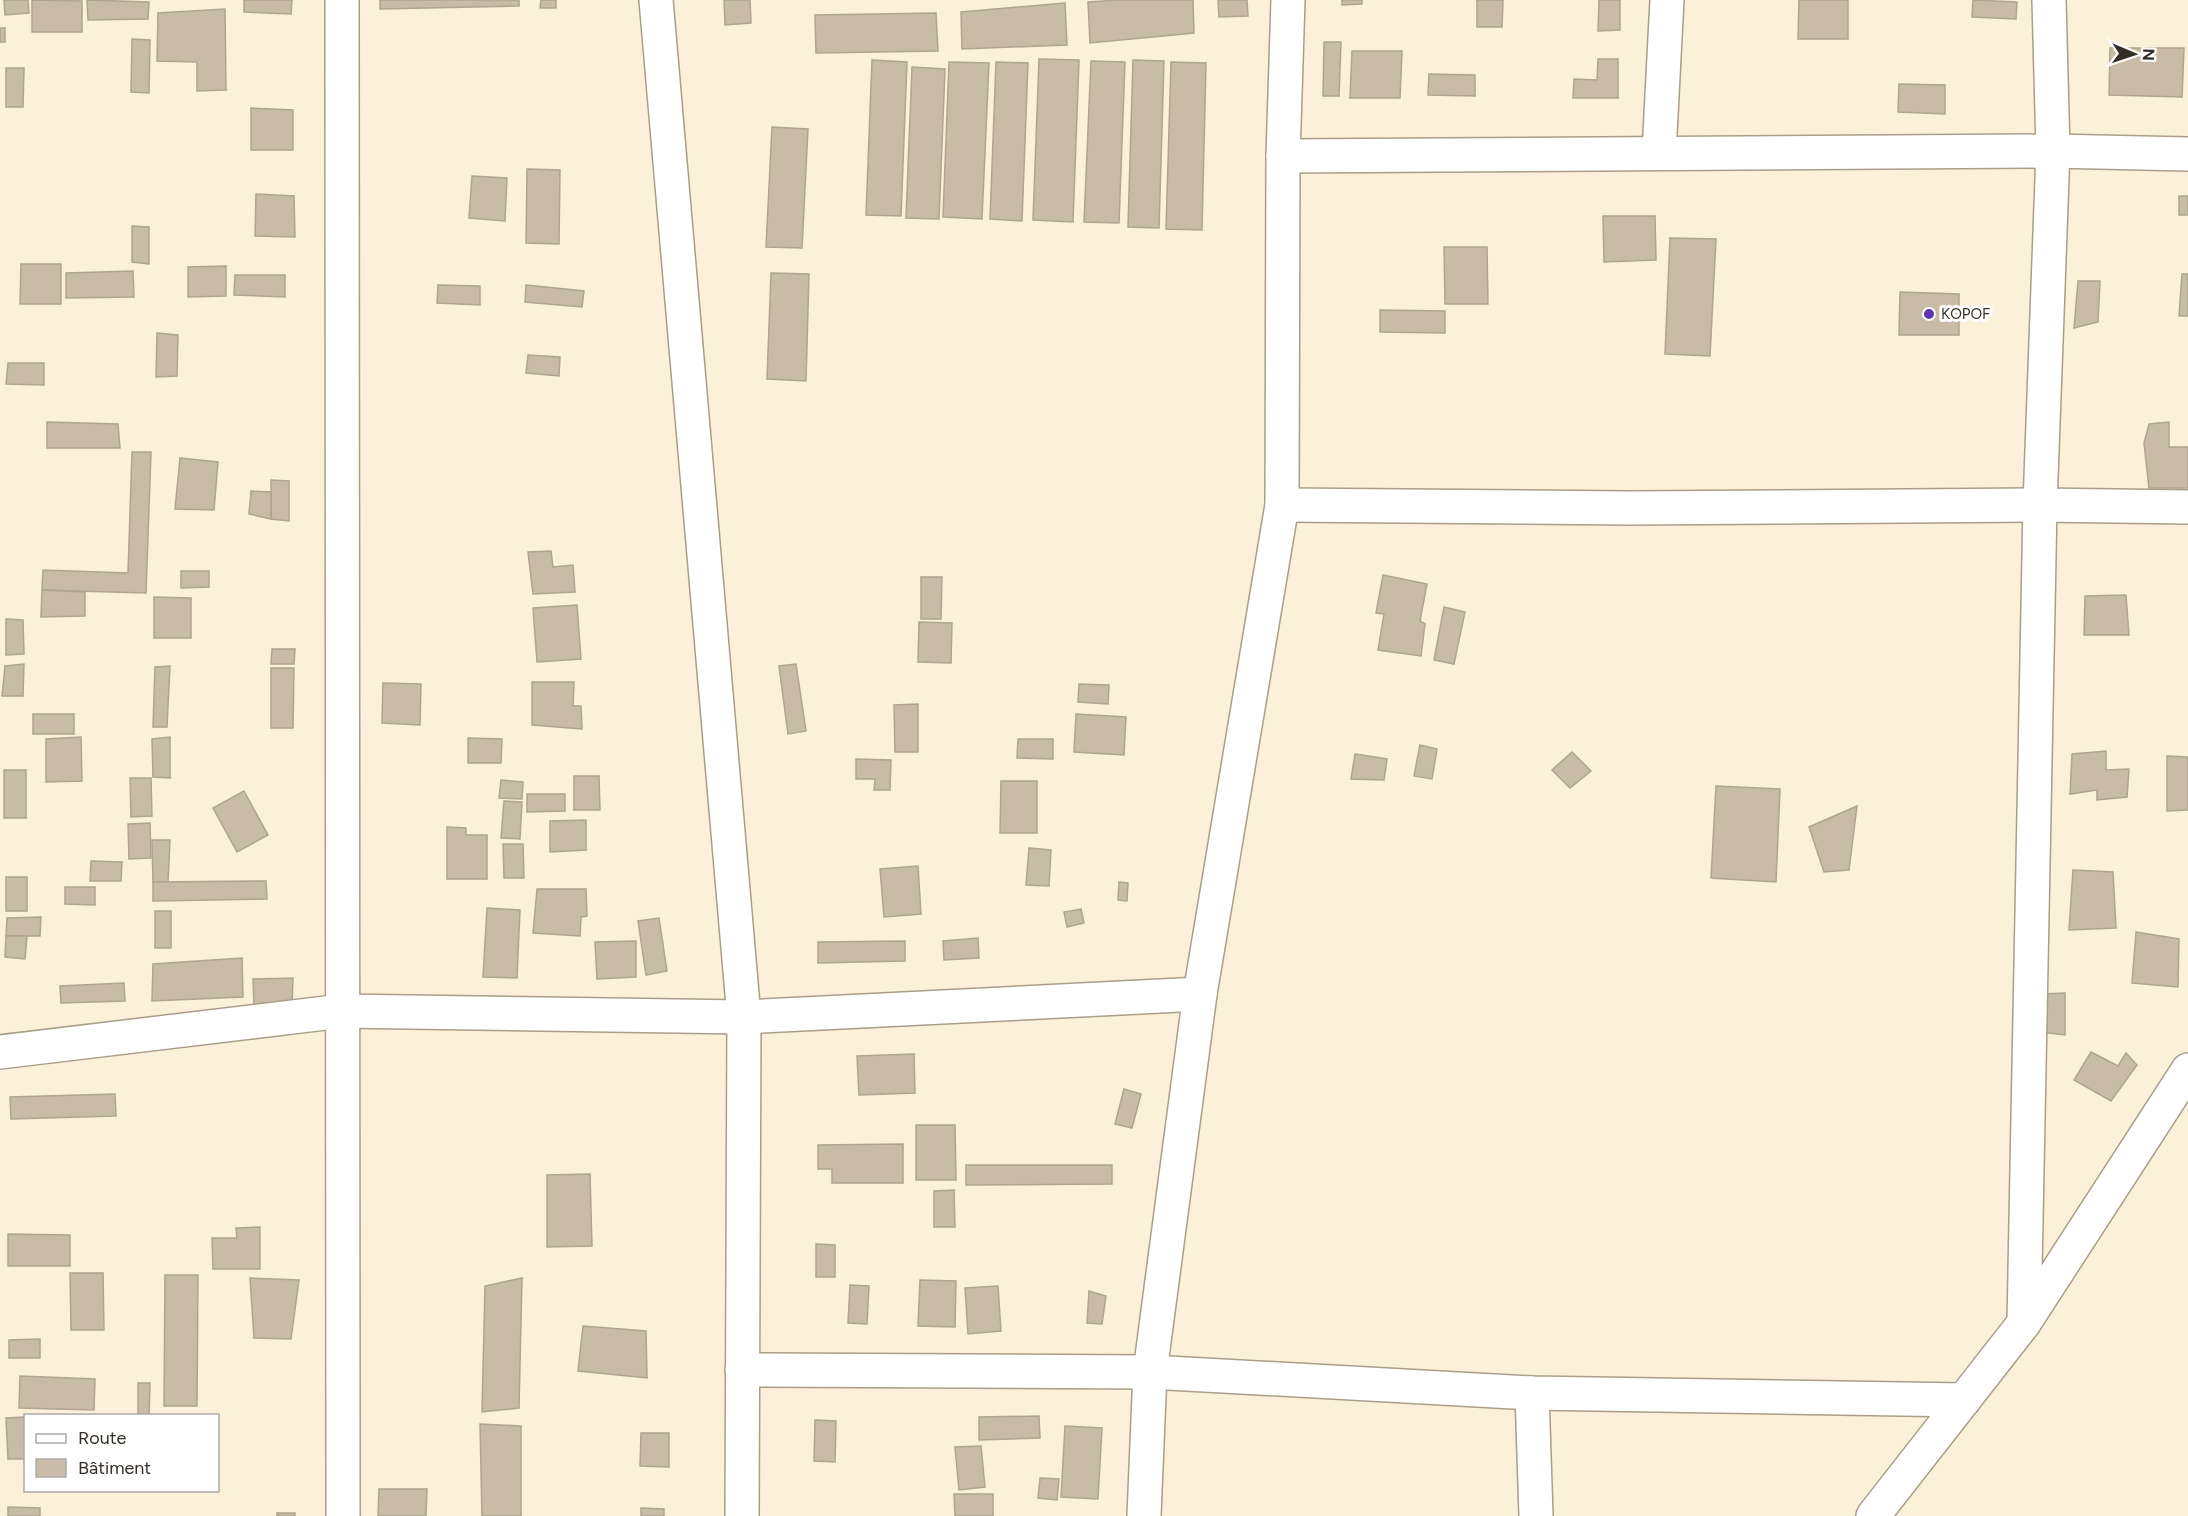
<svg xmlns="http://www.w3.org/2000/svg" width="2188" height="1516" font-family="Figtree,sans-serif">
	<rect width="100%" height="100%" fill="#fbf0d8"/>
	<g fill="#c8bca6" stroke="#afa48e" stroke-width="1.5">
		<path d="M 4,0 L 28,0 L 29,13 L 5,15 Z"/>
		<path d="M 32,0 L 82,1 L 82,32 L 32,32 Z"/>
		<path d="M 87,0 L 149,2 L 148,19 L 88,20 Z"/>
		<path d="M 244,0 L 292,0 L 291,14 L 244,12 Z"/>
		<path d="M 380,0 L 519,0 L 519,6 L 380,9 Z"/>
		<path d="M 541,0 L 556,0 L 556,8 L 540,8 Z"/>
		<path d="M 724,0 L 750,0 L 751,23 L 725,25 Z"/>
		<path d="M 1119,0 L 1193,0 L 1194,33 L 1090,43 L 1088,2 Z"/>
		<path d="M 1218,0 L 1247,0 L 1248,16 L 1219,17 Z"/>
		<path d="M 1342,0 L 1362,0 L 1362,4 L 1342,5 Z"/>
		<path d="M 1477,0 L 1503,0 L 1502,27 L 1477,27 Z"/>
		<path d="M 1599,0 L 1620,0 L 1620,30 L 1598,31 Z"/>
		<path d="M 1799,0 L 1848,0 L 1848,39 L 1798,39 Z"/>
		<path d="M 1973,0 L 2017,2 L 2016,19 L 1972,17 Z"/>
		<path d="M 1065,3 L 1067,45 L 962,49 L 961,12 Z"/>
		<path d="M 225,9 L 226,90 L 197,91 L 197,62 L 157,61 L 158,13 Z"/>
		<path d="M 936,13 L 938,51 L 816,53 L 815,15 Z"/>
		<rect x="0" y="28" width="5" height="14"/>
		<path d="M 132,39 L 150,40 L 149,93 L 131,92 Z"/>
		<path d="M 1324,42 L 1341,42 L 1339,96 L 1323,96 Z"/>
		<path d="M 2110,48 L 2184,48 L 2182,97 L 2109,95 Z"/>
		<path d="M 1352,51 L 1402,51 L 1400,98 L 1350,98 Z"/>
		<path d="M 1039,59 L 1079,60 L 1073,222 L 1033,220 Z"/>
		<path d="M 1598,59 L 1618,59 L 1618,98 L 1573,98 L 1574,79 L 1597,80 Z"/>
		<path d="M 872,60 L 907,62 L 901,216 L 866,215 Z"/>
		<path d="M 1133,60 L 1164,61 L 1159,228 L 1128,227 Z"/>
		<path d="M 1091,61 L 1125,62 L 1119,223 L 1084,222 Z"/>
		<path d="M 949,62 L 989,63 L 982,219 L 943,217 Z"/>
		<path d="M 996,62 L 1028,63 L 1022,221 L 990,219 Z"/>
		<path d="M 1171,62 L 1206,63 L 1202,230 L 1166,229 Z"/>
		<path d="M 912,67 L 945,69 L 939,219 L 906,218 Z"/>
		<path d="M 6,68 L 24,68 L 23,107 L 6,107 Z"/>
		<path d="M 1429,74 L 1475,75 L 1475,96 L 1428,95 Z"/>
		<path d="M 1899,84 L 1945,85 L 1945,114 L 1898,112 Z"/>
		<path d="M 251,108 L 293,110 L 293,150 L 251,150 Z"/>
		<path d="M 772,127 L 808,129 L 802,248 L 766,247 Z"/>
		<path d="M 527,169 L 560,170 L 559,244 L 526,243 Z"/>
		<path d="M 472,176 L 507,178 L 505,221 L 469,218 Z"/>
		<path d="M 256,194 L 294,196 L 295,237 L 255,236 Z"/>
		<rect x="2179" y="196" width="9" height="19"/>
		<path d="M 1603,216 L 1655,216 L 1656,260 L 1604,262 Z"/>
		<path d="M 132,226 L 149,227 L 149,264 L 132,262 Z"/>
		<path d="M 1670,238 L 1716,239 L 1710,356 L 1665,354 Z"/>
		<path d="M 1444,247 L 1487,247 L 1488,304 L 1445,304 Z"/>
		<path d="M 21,264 L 61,264 L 61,304 L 20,304 Z"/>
		<path d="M 226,266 L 226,296 L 188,297 L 188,267 Z"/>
		<path d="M 133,271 L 134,297 L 66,298 L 66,273 Z"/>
		<path d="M 771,273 L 809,274 L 806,381 L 767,379 Z"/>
		<path d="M 2182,274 L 2188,274 L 2188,316 L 2179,316 Z"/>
		<path d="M 235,275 L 285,275 L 285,297 L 234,295 Z"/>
		<path d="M 2078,281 L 2100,281 L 2098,322 L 2074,328 Z"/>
		<path d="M 438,285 L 480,286 L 480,305 L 437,303 Z"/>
		<path d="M 526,285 L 584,291 L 582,307 L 525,302 Z"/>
		<path d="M 1900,292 L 1959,294 L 1959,335 L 1899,335 Z"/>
		<path d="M 1380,310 L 1445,311 L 1445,333 L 1380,332 Z"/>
		<path d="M 157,333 L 178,335 L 177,376 L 156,377 Z"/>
		<path d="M 528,355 L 560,357 L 559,376 L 526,373 Z"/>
		<path d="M 8,363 L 44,363 L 44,385 L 6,384 Z"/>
		<path d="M 47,422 L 118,424 L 120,448 L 47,448 Z"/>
		<path d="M 2169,422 L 2169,447 L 2188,447 L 2188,488 L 2149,488 L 2144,443 L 2149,424 Z"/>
		<path d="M 132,452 L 151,452 L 146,593 L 42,590 L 43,570 L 128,573 Z"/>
		<path d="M 180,458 L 218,462 L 214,510 L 175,509 Z"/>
		<path d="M 271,480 L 289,481 L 289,521 L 271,519 Z"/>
		<path d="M 251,491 L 271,492 L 271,519 L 249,514 Z"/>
		<path d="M 551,551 L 553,567 L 573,565 L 575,592 L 533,594 L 528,552 Z"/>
		<path d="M 181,571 L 209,571 L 209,587 L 181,588 Z"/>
		<path d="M 1383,575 L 1427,584 L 1420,621 L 1425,624 L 1421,656 L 1378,650 L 1384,614 L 1376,613 Z"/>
		<path d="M 921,577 L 942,577 L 941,619 L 921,619 Z"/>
		<path d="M 42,590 L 85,592 L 85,616 L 41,617 Z"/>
		<path d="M 2126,595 L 2129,635 L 2084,635 L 2085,596 Z"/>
		<path d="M 154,597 L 191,598 L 191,638 L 154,638 Z"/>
		<path d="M 577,605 L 581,659 L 537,662 L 533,608 Z"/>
		<path d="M 1444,607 L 1465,612 L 1454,664 L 1434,660 Z"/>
		<path d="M 6,619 L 23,620 L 24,654 L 6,655 Z"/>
		<path d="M 919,622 L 952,623 L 951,663 L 918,662 Z"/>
		<path d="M 272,649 L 295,649 L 294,664 L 271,664 Z"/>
		<path d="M 24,664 L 23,696 L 2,696 L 5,666 Z"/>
		<path d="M 796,664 L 806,731 L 788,734 L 779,666 Z"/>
		<path d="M 170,666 L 167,727 L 153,727 L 155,667 Z"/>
		<path d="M 271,668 L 294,668 L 293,728 L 271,728 Z"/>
		<path d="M 532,682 L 574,682 L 573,706 L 581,706 L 582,729 L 532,725 Z"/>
		<path d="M 383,683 L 421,684 L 420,725 L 382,723 Z"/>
		<path d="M 1079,684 L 1109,685 L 1108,704 L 1078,702 Z"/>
		<path d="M 918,704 L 918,752 L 895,752 L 894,705 Z"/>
		<rect x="33" y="714" width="41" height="20"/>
		<path d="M 1076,714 L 1126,717 L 1124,755 L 1074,752 Z"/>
		<path d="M 81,737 L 82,781 L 46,782 L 46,739 Z"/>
		<path d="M 170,737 L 170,778 L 153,777 L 152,739 Z"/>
		<path d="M 468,738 L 502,739 L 501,763 L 468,763 Z"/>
		<path d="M 1018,739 L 1053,739 L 1053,759 L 1017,758 Z"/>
		<path d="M 1420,745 L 1437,749 L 1432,779 L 1414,776 Z"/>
		<path d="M 2106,751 L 2106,770 L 2129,769 L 2127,797 L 2097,800 L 2097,790 L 2070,794 L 2072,754 Z"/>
		<path d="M 1572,752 L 1591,771 L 1570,788 L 1552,770 Z"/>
		<path d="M 1355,754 L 1387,759 L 1384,780 L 1351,779 Z"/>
		<path d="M 2167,756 L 2188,757 L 2188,810 L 2167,811 Z"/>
		<path d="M 856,759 L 891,760 L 890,790 L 874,790 L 875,779 L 856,779 Z"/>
		<rect x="4" y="770" width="22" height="48"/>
		<path d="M 574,776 L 599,776 L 600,810 L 574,810 Z"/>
		<path d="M 130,778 L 151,778 L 152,816 L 131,817 Z"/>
		<path d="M 501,780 L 523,782 L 522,799 L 499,798 Z"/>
		<path d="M 1001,781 L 1037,781 L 1037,833 L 1000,833 Z"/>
		<path d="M 1716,786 L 1780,789 L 1776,882 L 1711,878 Z"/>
		<path d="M 244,791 L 268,835 L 237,852 L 213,808 Z"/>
		<path d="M 527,794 L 565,794 L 565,811 L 527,812 Z"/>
		<path d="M 504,801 L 522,802 L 520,839 L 501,838 Z"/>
		<path d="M 1857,806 L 1849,870 L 1824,872 L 1809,827 Z"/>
		<path d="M 586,820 L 586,850 L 550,852 L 550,821 Z"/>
		<path d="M 150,823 L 151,858 L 129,859 L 128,824 Z"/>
		<path d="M 447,827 L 466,828 L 466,835 L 487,835 L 487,879 L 447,879 Z"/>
		<path d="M 152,840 L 170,840 L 168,882 L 153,882 Z"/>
		<path d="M 503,844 L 523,844 L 524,878 L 504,878 Z"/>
		<path d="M 1029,848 L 1051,850 L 1049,886 L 1026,885 Z"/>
		<path d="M 91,861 L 122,862 L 121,881 L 90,881 Z"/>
		<path d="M 918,866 L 921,914 L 884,917 L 880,869 Z"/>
		<path d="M 2073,870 L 2113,872 L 2116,928 L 2069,930 Z"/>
		<rect x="6" y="877" width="21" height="34"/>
		<path d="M 266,881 L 267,899 L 153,901 L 153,882 Z"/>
		<path d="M 1119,882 L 1128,883 L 1127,901 L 1118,900 Z"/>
		<path d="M 65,887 L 95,887 L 95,905 L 65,904 Z"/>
		<path d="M 537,889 L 586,889 L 587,916 L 581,917 L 580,936 L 533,933 Z"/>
		<path d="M 487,908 L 520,910 L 517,978 L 483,977 Z"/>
		<path d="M 1081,909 L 1084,923 L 1067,927 L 1064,912 Z"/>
		<rect x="155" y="911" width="16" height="37"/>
		<path d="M 41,917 L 40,936 L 6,936 L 7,918 Z"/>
		<path d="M 659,918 L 667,971 L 646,975 L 638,921 Z"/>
		<path d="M 2136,932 L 2179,939 L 2178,987 L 2132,983 Z"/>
		<path d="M 6,936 L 27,936 L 25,959 L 5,957 Z"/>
		<path d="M 978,938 L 979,958 L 944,960 L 943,941 Z"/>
		<path d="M 636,941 L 636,977 L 597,979 L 595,942 Z"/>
		<path d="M 905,941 L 905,961 L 818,963 L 818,942 Z"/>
		<path d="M 242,958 L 243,997 L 152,1001 L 153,964 Z"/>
		<path d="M 293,978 L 292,1005 L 254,1005 L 253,979 Z"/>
		<path d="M 124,983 L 125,1001 L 61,1003 L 60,986 Z"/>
		<path d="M 2065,993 L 2065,1035 L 2041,1032 L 2042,994 Z"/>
		<path d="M 2091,1052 L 2118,1066 L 2126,1053 L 2137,1065 L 2111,1101 L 2074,1080 Z"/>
		<path d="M 914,1054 L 915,1093 L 859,1095 L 857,1056 Z"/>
		<path d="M 1124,1089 L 1141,1094 L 1132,1128 L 1115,1124 Z"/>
		<path d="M 115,1094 L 116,1116 L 11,1119 L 10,1097 Z"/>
		<path d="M 916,1125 L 955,1125 L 956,1180 L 916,1180 Z"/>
		<path d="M 903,1144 L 903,1183 L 832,1183 L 832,1169 L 818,1169 L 818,1145 Z"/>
		<path d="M 966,1165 L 1112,1165 L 1112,1184 L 966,1185 Z"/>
		<path d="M 590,1174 L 592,1246 L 547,1247 L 547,1175 Z"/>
		<path d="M 954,1190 L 955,1227 L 934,1227 L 934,1191 Z"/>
		<path d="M 260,1227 L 260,1269 L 213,1269 L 212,1238 L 237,1238 L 236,1228 Z"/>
		<path d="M 8,1234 L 70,1235 L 70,1266 L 8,1266 Z"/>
		<path d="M 816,1244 L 835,1245 L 835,1277 L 816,1277 Z"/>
		<path d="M 70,1273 L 103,1273 L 104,1330 L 71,1330 Z"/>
		<path d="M 165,1275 L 198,1275 L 197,1406 L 164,1406 Z"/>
		<path d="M 250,1278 L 299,1280 L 291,1339 L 254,1338 Z"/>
		<path d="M 522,1278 L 519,1408 L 482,1412 L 485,1286 Z"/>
		<path d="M 920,1280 L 956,1281 L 955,1327 L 918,1326 Z"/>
		<path d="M 850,1285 L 869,1286 L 867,1324 L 848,1323 Z"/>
		<path d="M 998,1286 L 1001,1331 L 968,1334 L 965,1288 Z"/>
		<path d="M 1089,1291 L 1106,1296 L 1102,1324 L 1087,1323 Z"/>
		<path d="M 583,1326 L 646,1331 L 647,1378 L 578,1371 Z"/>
		<path d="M 40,1339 L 40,1358 L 9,1358 L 9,1340 Z"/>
		<path d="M 20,1376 L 95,1379 L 94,1410 L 19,1408 Z"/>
		<path d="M 138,1383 L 150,1383 L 149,1416 L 138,1416 Z"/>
		<path d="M 1039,1416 L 1040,1438 L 979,1440 L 979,1417 Z"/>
		<path d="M 24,1417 L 25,1459 L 8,1459 L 6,1418 Z"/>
		<path d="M 815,1420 L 836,1421 L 835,1462 L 814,1461 Z"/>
		<path d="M 480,1424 L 521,1426 L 521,1516 L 482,1516 Z"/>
		<path d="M 1065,1426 L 1102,1428 L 1098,1499 L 1061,1497 Z"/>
		<path d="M 641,1433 L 669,1433 L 669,1467 L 640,1466 Z"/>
		<path d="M 981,1446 L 985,1487 L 959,1490 L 955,1447 Z"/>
		<path d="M 1040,1478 L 1059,1479 L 1057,1500 L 1038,1498 Z"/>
		<path d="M 379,1489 L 427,1489 L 426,1516 L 378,1516 Z"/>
		<path d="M 954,1494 L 993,1494 L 993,1516 L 955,1516 Z"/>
		<path d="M 8,1507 L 40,1508 L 40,1516 L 8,1516 Z"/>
		<path d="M 641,1508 L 664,1509 L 664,1516 L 641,1516 Z"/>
		<rect x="277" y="1513" width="18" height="3"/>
	</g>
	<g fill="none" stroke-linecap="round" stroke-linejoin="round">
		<g stroke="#a99e88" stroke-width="36">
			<g id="street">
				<path d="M 342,0 L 343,1516"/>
				<path d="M 656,0 L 744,1017 L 742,1516"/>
				<path d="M 1659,153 L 1667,0"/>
				<path d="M 1283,156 L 2053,151 L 2188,154"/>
				<path d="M 1282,505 L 1629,508 L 2040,505 L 2188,507"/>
				<path d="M 0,1052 L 342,1011 L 744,1017 L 1200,994"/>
				<path d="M 2024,1323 L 2040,505 L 2053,151 L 2049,0"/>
				<path d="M 742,1370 L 1150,1372 L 1532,1393 L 1964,1400"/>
				<path d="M 1532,1393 L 1536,1516"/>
				<path d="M 1144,1516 L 1150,1372 L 1200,994 L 1282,505 L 1283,156 L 1288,0"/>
			</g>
		</g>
		<g stroke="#a99e88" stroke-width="36">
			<path id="secondary" d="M 1873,1516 L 2024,1323 L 2188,1070"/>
		</g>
		<use href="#street" stroke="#fff" stroke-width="33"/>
		<use href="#secondary" stroke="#fff" stroke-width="33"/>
	</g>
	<circle fill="#6036ae" stroke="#fefefe" stroke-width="2" cx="1929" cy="314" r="6"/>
	<g text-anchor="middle" stroke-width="6" stroke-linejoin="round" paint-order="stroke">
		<g font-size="15" fill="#332f26" stroke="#fefefe" text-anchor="start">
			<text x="1941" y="319">KOPOF</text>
		</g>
	</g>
	<rect x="24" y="1414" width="195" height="78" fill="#fefefe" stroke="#adaba8" stroke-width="1.5"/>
	<rect x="36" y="1434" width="30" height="9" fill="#ffffff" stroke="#adaba8" stroke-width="1.5"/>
	<text x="78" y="1444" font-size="18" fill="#332f26">Route</text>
	<rect x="36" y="1459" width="30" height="18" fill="#c8bca6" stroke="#adaba8" stroke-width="1.5"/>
	<text x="78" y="1474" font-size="18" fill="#332f26">Bâtiment</text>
	<g transform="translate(2134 54) rotate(92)" stroke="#fefefe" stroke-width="4.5" paint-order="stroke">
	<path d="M0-4.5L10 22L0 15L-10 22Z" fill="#332f26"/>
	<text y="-9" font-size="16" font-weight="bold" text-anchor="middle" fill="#332f26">N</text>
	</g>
</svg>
